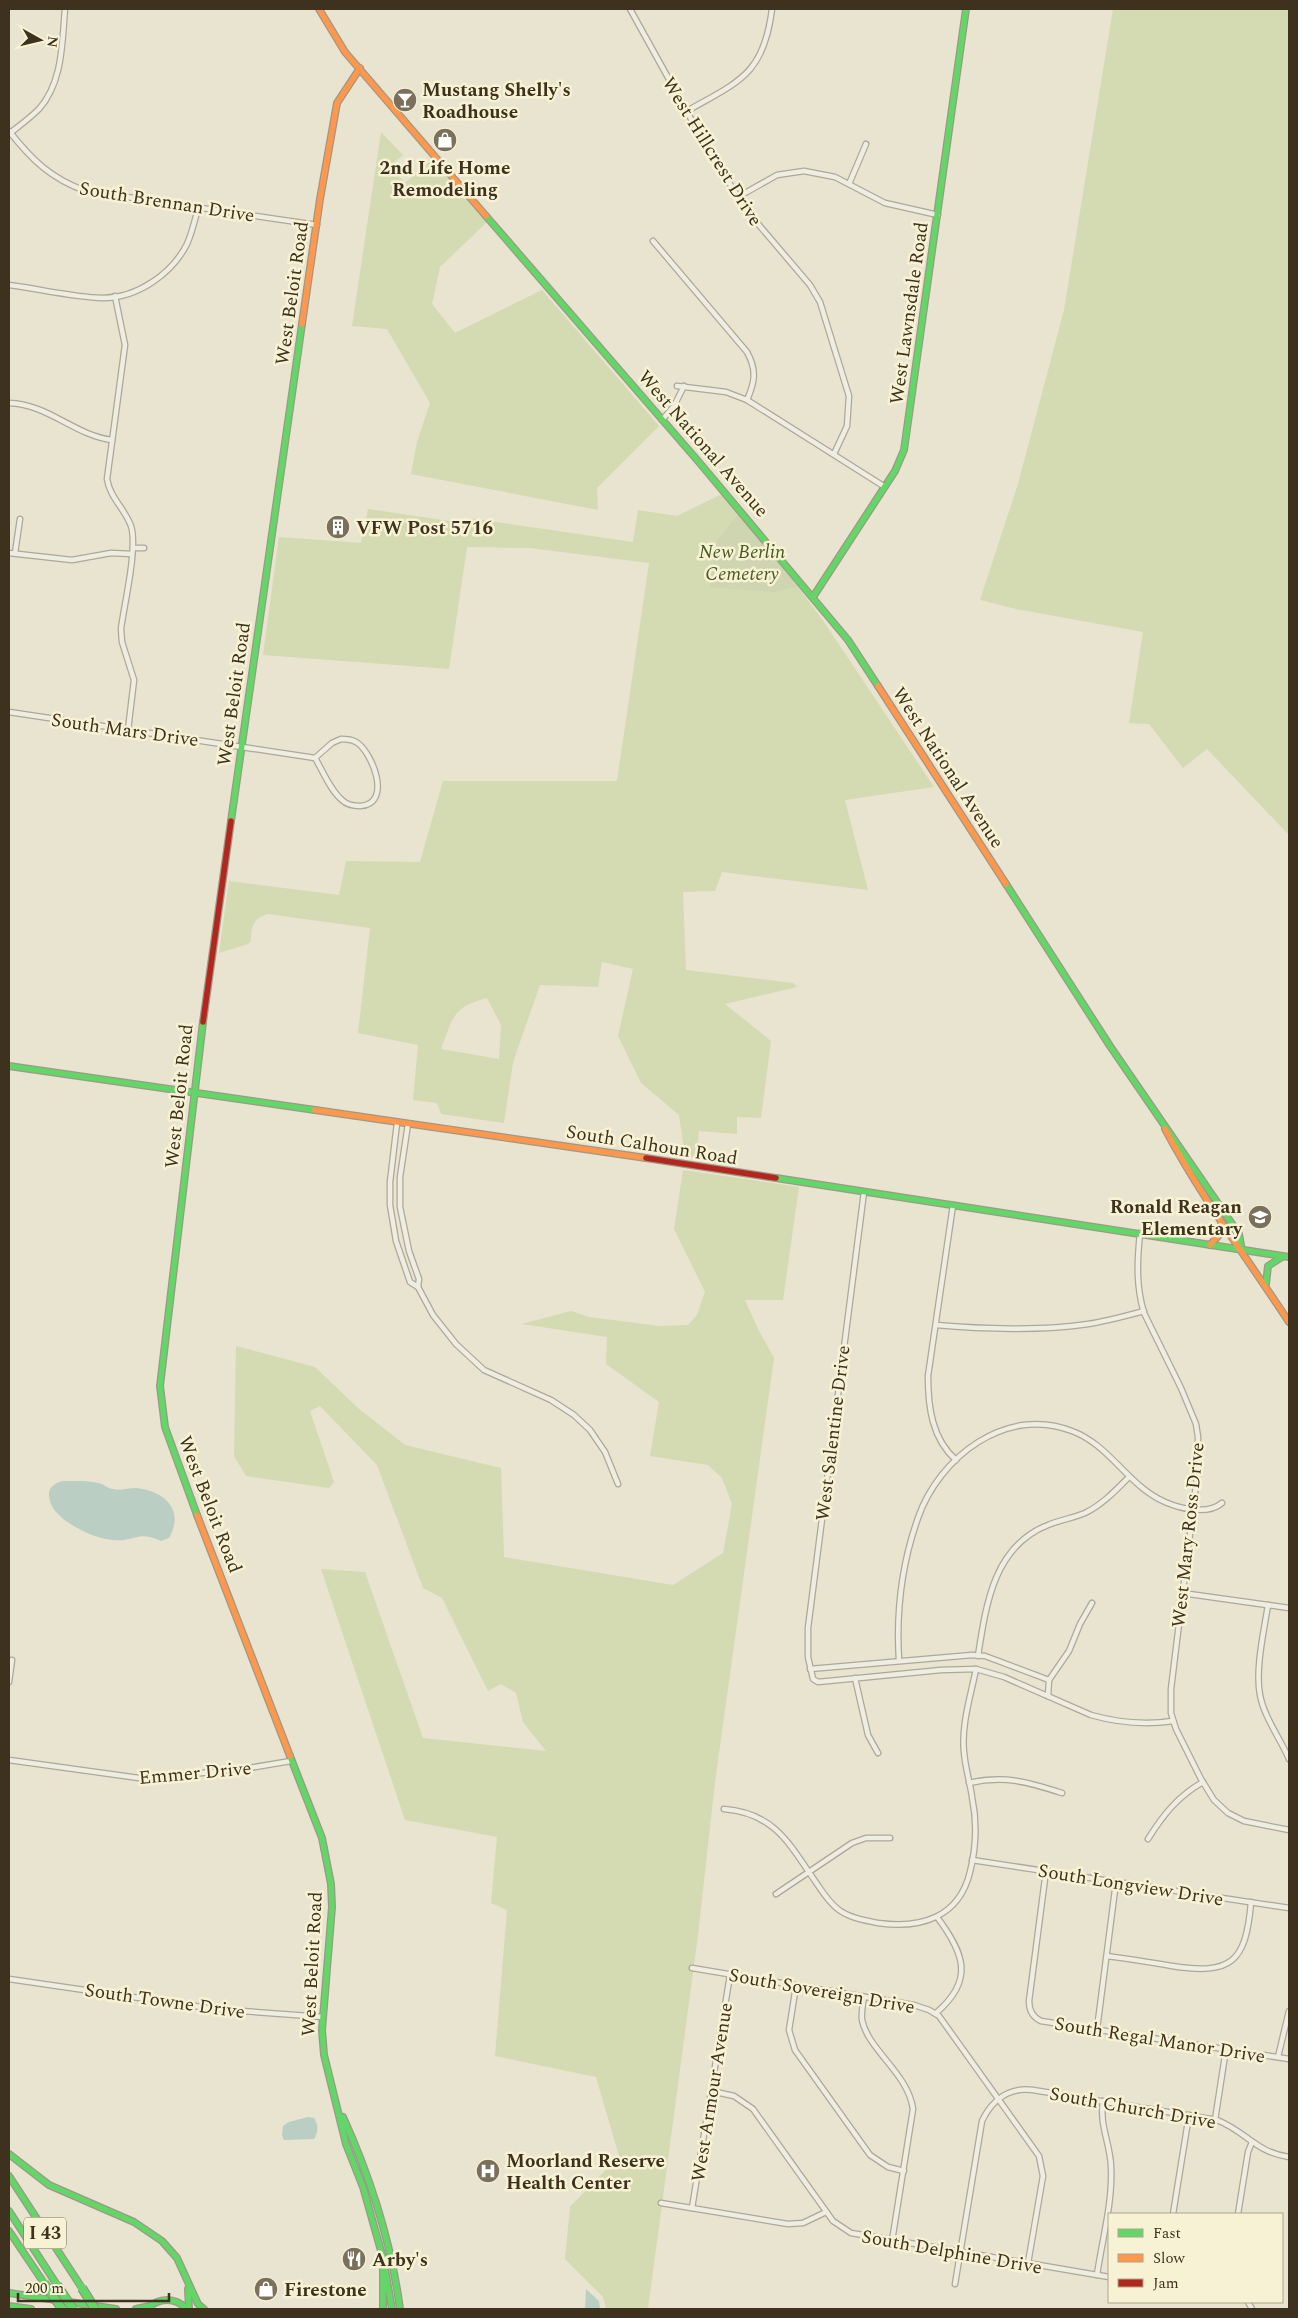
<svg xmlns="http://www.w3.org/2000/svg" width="1298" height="2318" font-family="Spectral,serif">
	<rect width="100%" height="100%" fill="#e8e4d0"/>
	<g fill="#d4dab1" fill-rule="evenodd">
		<path d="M 1113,9 L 1289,9 L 1289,835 L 1207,749 L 1183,768 L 1149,724 L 1129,723 L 1143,632 L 1016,609 L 980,600 L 1018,484 L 1064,310 Z"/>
		<path d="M 381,132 L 403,155 L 390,166 L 405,183 L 434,158 L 488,221 L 440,267 L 432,304 L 455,333 L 542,290 L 659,426 L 597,488 L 598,510 L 411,474 L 417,442 L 430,403 L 387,329 L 352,326 Z"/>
		<path d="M 722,494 L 738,514 L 717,540 L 775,592 L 798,587 L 822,619 L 934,787 L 845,800 L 868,890 L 722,872 L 715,891 L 683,892 L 686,970 L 793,983 L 797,987 L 725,1004 L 771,1041 L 761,1118 L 737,1117 L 737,1134 L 699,1131 L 697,1148 L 704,1159 L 685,1157 L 679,1115 L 641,1083 L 618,1036 L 633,969 L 602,962 L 598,987 L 540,985 L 513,1062 L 504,1123 L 441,1114 L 437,1103 L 413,1100 L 418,1045 L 358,1033 L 370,928 L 268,914 C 253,918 251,927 251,941 L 248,944 L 219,953 L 229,881 L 339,895 L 346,861 L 420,862 L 443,781 L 617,781 L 649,563 L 530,548 L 467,547 L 449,669 L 263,655 L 279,537 L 361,543 L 368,509 L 470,524 L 469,518 L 633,542 L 638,510 L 677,516 ZM 487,998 L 501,1025 L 499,1059 L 441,1049 C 453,1018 452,1007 487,998 Z"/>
		<path d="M 683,1170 L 799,1187 L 783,1300 L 745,1300 L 758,1329 L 774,1358 L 715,1782 L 698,1935 L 648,2309 L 606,2309 L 603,2297 L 565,2259 L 570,2207 L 619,2156 L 596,2077 L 495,2056 L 507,1910 L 491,1903 L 497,1837 L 405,1820 L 321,1569 L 365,1572 L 423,1738 L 546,1751 L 523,1722 L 516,1693 L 501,1684 L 488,1691 L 442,1598 L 423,1588 L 377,1465 L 320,1406 L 310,1411 L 334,1482 L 329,1488 L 246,1476 L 234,1456 L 236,1346 L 315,1367 L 358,1408 L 405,1445 L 501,1468 L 504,1557 L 673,1585 L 723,1553 L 732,1504 L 722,1478 L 708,1465 L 650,1456 L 659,1402 L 606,1364 L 607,1337 L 522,1324 L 571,1311 L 589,1317 L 659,1326 L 688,1325 L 697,1315 L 705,1292 L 674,1229 Z"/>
	</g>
	<path fill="#cfd4b1" d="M 738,514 L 798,587 L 775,592 L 709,587 L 717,540 Z"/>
	<g fill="#bacec4">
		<path d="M 63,1481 C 76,1481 90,1480 102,1484 C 106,1486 109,1489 113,1489 C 120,1491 128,1488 136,1488 C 165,1491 185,1510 169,1538 L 161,1541 C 142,1533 141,1537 124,1540 C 103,1542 82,1532 66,1521 C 58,1515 50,1507 49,1496 C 48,1487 55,1483 63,1481 Z"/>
		<path d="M 308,2117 L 314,2118 C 319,2126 318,2132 314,2139 L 284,2140 L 282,2135 L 283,2126 L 289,2122 Z"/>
		<path d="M 586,2289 L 599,2301 L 600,2309 L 585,2309 Z"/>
	</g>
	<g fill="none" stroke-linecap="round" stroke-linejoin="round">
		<g stroke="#ada898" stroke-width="7">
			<g id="street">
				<path d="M 630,9 L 706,146 L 747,211 L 810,285 L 820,302 L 849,396 L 847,426 L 834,454"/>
				<path d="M 687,111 C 740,81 764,74 772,9"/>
				<path d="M 9,131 C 31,159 51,179 86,191 L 317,225"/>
				<path d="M 9,134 C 19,126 30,118 39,109 C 63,82 62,42 65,9"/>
				<path d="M 849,184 L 866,144"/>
				<path d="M 738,197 L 777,175 L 804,171 L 835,177 L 885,203 L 938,215"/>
				<path d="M 653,241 L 747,352 C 757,370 755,382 747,400"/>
				<path d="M 9,285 C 40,289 72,297 103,298 C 137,298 172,274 187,244 C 192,233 195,220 198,208"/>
				<path d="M 115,296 L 125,345 L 107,479 C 110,498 125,509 131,526 C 138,548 124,605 121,629 L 122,642 L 134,680 L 128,730"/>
				<path d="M 677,386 L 726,392 L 747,400 L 885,487"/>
				<path d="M 9,403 C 48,404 74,435 112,440"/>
				<path d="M 662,420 L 674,406 L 684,386"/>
				<path d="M 133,548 L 144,548"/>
				<path d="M 9,553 L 72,560 L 111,553 L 132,554"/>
				<path d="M 15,553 L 20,519"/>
				<path d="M 9,712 L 315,758"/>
				<path d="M 341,739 C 346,739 351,739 356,742 C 371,750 394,804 360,806 C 353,806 346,804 342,800 C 330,790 323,771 315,758 L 332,743 Z"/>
				<path d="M 397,1123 L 390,1182 L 390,1205 L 396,1241 L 410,1282 L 418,1287 L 433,1315 L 456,1344 L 484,1370 L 551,1400 L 574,1415 L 590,1430 L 605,1452 L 618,1484"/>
				<path d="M 408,1124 L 400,1177 L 400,1207 L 409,1251 L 419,1279 L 418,1287"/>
				<path d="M 864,1192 L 808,1628 L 808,1657 L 813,1679 L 818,1682 L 941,1670 L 976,1669 L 1004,1677 L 1091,1715 C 1119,1723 1145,1725 1173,1721"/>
				<path d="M 953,1205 L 928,1376 C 928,1407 932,1439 956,1460"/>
				<path d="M 1140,1233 C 1137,1262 1136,1286 1144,1313 L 1181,1388 L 1196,1424 L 1198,1437 L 1197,1477 L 1171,1689 L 1171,1713 L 1176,1729 L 1201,1779 L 1214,1800 L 1228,1813 L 1244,1821 L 1289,1830"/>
				<path d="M 936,1325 C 981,1329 1044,1331 1088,1324 C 1107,1321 1125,1316 1144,1311"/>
				<path d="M 1182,1593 L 1289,1608"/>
				<path d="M 1268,1605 C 1264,1631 1255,1669 1260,1695 C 1264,1717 1280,1738 1289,1759"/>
				<path d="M 978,1656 C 986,1604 994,1546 1048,1525 C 1060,1520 1073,1518 1085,1513 C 1102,1505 1116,1490 1129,1477"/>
				<path d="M 899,1660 C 896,1613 902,1563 918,1518 C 939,1457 1007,1405 1072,1431 C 1110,1445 1128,1486 1165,1502 C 1181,1509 1208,1515 1222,1503"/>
				<path d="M 810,1669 L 972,1655 L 985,1656 L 1049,1680"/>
				<path d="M 855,1678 L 868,1735 L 878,1753"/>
				<path d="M 9,1682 L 12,1660"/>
				<path d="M 1048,1696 L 1049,1680 L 1069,1651 L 1080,1624 L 1092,1603"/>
				<path d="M 9,1760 L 146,1779 L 249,1768 L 291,1761"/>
				<path d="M 969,1783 C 1005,1775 1028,1782 1062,1793"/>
				<path d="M 724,1809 C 774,1813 789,1843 815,1881 C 822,1891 828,1902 839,1910 C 850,1918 864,1920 878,1923 C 920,1929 959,1918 970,1872 C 976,1848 977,1821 972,1797 C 970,1782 965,1767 964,1752 C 961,1725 971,1695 976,1669"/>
				<path d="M 1148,1839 C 1163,1815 1178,1796 1203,1782"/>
				<path d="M 972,1860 L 1289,1908"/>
				<path d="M 1046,1871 L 1029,2001 C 1029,2010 1032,2017 1041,2021 L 1289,2059"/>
				<path d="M 776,1894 L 852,1843 L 866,1838 L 890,1838"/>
				<path d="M 1107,1956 C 1128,1959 1150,1962 1172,1966 C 1231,1975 1246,1963 1251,1902"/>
				<path d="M 692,1968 L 914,2005 L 929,2010 L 939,2016 L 1039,2156 L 1043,2176 L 1028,2263"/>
				<path d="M 9,1979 L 215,2009 L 323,2017"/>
				<path d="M 796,1986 L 789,2030 L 795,2050 L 870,2155 L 888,2167 L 904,2171"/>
				<path d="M 864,1997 C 863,2004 861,2012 862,2020 C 868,2050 908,2073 913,2109 L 892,2241"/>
				<path d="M 936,2013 C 975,1980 964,1953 937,1917"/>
				<path d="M 1097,2029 L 1116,1882"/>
				<path d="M 1278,2057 L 1289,2011"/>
				<path d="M 711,2091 L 734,2096 L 753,2109 L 833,2221 L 851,2233 L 1109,2277"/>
				<path d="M 1215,2120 L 1226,2049"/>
				<path d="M 661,2203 L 788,2224 L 803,2223 L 826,2212"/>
				<path d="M 692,2208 L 730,1975"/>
				<path d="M 1173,2214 L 1189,2115"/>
				<path d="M 1238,2214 L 1248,2152 L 1252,2142"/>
				<path d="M 1097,2275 C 1102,2240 1113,2202 1111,2166 C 1110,2143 1099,2124 1103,2101"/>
				<path d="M 955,2284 L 982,2121 C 992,2100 1009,2087 1033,2090 L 1217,2120 C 1247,2132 1255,2152 1289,2157"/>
				<path d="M 1248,2302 L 1252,2309"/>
			</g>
		</g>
		<g stroke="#9d9888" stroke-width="8">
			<g id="fast">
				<path d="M 486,216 L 698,461 L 848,640 L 878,686"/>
				<path d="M 813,597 L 895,471 L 904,450 L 966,9"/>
				<path d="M 231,821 L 302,324"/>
				<path d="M 1006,884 L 1110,1046 L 1239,1234 L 1242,1251"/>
				<path d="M 9,1066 L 315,1110"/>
				<path d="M 776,1178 L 1289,1257"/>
				<path d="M 1266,1284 L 1268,1266 L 1282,1257"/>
				<path d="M 197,1515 L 165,1427 L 160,1386 L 203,1022"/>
				<path d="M 290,1756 L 322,1838 L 331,1884 L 332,1907 L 322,2030 L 324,2055 L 346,2144 L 363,2187 L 383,2258 L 392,2309"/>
				<path d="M 343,2117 C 371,2179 391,2241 400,2309"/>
				<path d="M 9,2154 L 49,2185 L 134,2222 L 162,2241 L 177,2258 L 198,2304 L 204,2309"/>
				<path d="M 9,2176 L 82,2288"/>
				<path d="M 9,2211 L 57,2285"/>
				<path d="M 9,2231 L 44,2283"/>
				<path d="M 383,2270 L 383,2309"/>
				<path d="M 188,2289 L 189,2309"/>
				<path d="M 9,2293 L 116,2309"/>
				<path d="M 9,2306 L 31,2309"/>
				<path d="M 136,2309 L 150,2306"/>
				<path d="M 147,2309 C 159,2297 175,2297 187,2309"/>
			</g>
		</g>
		<g stroke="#9d9888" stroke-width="8">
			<g id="slow">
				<path d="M 319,9 L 345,52 L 486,216"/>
				<path d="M 302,324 L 320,199 L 337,103 L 360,68"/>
				<path d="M 878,686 L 1006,884"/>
				<path d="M 315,1110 L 646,1158"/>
				<path d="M 1165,1129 C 1201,1197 1247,1258 1289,1322"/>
				<path d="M 1210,1245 L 1221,1233 L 1221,1224"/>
				<path d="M 197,1515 L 290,1756"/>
			</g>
		</g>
		<g stroke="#9d9888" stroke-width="8">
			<g id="jam">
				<path d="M 203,1022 L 231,821"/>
				<path d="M 646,1158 L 776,1178"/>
			</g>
		</g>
		<use href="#street" stroke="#efece1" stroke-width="4.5"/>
		<use href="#fast" stroke="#63d668" stroke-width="5.5"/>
		<use href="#slow" stroke="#ff974d" stroke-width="5.5"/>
		<use href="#jam" stroke="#b3261e" stroke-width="5.5"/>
		<g stroke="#938d7f" stroke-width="10" stroke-linecap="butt">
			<g id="fast-bridge">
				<path d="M 44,2283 L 62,2309"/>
				<path d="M 57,2285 L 73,2309"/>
				<path d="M 82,2288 L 95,2309"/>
			</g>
		</g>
		<use href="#fast-bridge" stroke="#63d668" stroke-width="8"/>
	</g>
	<defs>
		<g id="bar-disc" transform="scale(1.25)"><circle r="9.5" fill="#7a705c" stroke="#f8f2d5"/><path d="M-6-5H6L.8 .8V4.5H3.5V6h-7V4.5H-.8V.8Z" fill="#fff"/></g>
		<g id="shop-disc" transform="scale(1.25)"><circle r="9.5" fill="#7a705c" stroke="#f8f2d5"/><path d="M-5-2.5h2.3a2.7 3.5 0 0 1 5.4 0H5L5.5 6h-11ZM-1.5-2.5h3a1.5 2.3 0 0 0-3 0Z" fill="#fff"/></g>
		<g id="building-disc" transform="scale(1.25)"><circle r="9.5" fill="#7a705c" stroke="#f8f2d5"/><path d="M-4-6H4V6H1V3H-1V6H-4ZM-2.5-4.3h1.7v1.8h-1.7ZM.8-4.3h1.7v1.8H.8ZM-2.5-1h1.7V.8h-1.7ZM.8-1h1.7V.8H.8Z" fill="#fff"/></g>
		<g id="school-disc" transform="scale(1.25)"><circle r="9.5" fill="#7a705c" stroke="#f8f2d5"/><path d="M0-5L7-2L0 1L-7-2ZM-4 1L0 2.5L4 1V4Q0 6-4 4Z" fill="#fff"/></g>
		<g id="hospital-disc" transform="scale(1.25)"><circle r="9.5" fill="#7a705c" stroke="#f8f2d5"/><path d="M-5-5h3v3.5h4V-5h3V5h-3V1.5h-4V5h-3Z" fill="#fff"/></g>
		<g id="restaurant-disc" transform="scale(1.25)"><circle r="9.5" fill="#7a705c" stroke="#f8f2d5"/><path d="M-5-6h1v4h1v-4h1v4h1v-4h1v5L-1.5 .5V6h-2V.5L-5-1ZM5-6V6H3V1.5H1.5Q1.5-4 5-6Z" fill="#fff"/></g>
	</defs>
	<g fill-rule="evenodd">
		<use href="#bar-disc" x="405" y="100"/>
		<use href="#shop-disc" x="445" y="140"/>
		<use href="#building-disc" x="338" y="527"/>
		<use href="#school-disc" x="1260" y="1217"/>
		<use href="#hospital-disc" x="488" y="2171"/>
		<use href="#restaurant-disc" x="354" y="2259"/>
		<use href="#shop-disc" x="266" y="2289"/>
	</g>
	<g text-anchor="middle" stroke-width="5" stroke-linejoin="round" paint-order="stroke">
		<rect fill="#f8f2d5" stroke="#766b55" stroke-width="1" x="24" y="2217.5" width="42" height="31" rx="4"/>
		<g font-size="18" font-weight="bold" fill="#3e311e">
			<text x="45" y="2239">I 43</text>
		</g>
		<g font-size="19" font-weight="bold" fill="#3e311e" stroke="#f8f2d5" text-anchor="start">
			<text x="422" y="96">Mustang Shelly's<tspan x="422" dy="22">Roadhouse</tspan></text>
			<text x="445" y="174" text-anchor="middle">2nd Life Home<tspan x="445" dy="22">Remodeling</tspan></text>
			<text x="356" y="534">VFW Post 5716</text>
			<text x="1242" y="1213" text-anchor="end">Ronald Reagan<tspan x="1242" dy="22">Elementary</tspan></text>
			<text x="506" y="2167">Moorland Reserve<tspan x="506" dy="22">Health Center</tspan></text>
			<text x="372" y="2266">Arby's</text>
			<text x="284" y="2296">Firestone</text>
		</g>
		<g font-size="19" fill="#3e311e" stroke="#f8f2d5">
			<text transform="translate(713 151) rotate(58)" y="7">West Hillcrest Drive</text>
			<text transform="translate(167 201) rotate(9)" y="7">South Brennan Drive</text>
			<text transform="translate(291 293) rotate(-82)" y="7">West Beloit Road</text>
			<text transform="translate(908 313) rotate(-82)" y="7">West Lawnsdale Road</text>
			<text transform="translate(704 443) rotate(49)" y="7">West National Avenue</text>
			<text transform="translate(233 694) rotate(-82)" y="7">West Beloit Road</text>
			<text transform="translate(125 729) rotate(8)" y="7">South Mars Drive</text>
			<text transform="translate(949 767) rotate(57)" y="7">West National Avenue</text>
			<text transform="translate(178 1096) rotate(-84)" y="7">West Beloit Road</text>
			<text transform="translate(652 1144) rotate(9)" y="7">South Calhoun Road</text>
			<text transform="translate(832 1433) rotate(-83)" y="7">West Salentine Drive</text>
			<text transform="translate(211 1504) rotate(69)" y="7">West Beloit Road</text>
			<text transform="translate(1187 1535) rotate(-84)" y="7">West Mary Ross Drive</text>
			<text transform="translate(195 1772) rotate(-5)" y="7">Emmer Drive</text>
			<text transform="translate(1131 1884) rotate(9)" y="7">South Longview Drive</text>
			<text transform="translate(311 1964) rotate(-87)" y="7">West Beloit Road</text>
			<text transform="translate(822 1990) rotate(10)" y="7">South Sovereign Drive</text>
			<text transform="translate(165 2000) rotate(8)" y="7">South Towne Drive</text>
			<text transform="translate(1160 2039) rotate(9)" y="7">South Regal Manor Drive</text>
			<text transform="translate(711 2092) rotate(-81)" y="7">West Armour Avenue</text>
			<text transform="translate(1133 2107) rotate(10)" y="7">South Church Drive</text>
			<text transform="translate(952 2251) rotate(10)" y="7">South Delphine Drive</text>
		</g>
		<g font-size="19" font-style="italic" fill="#475c23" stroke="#f8f2d5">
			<text x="742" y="558">New Berlin<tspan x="742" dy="22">Cemetery</tspan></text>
		</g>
	</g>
	<rect width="1298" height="2318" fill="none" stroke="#3e311e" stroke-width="20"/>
	<rect x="1108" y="2213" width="175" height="90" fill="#f8f2d5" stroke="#aea58c"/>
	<rect x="1118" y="2229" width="25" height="8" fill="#63d668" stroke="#aea58c"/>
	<text x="1153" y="2238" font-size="15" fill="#3e311e">Fast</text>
	<rect x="1118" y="2254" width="25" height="8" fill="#ff974d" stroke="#aea58c"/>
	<text x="1153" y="2263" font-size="15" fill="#3e311e">Slow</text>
	<rect x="1118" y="2279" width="25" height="8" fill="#b3261e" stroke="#aea58c"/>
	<text x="1153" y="2288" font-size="15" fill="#3e311e">Jam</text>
	<g transform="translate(40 40) rotate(98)" stroke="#f8f2d5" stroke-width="4" paint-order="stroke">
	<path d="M0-4L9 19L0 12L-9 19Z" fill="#3e311e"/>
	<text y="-8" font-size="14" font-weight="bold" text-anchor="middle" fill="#3e311e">N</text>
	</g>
	<path d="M18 2293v8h151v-8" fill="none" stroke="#3e311e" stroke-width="2.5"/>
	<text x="25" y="2293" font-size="15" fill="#3e311e" stroke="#f8f2d5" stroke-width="4" paint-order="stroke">200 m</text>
</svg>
